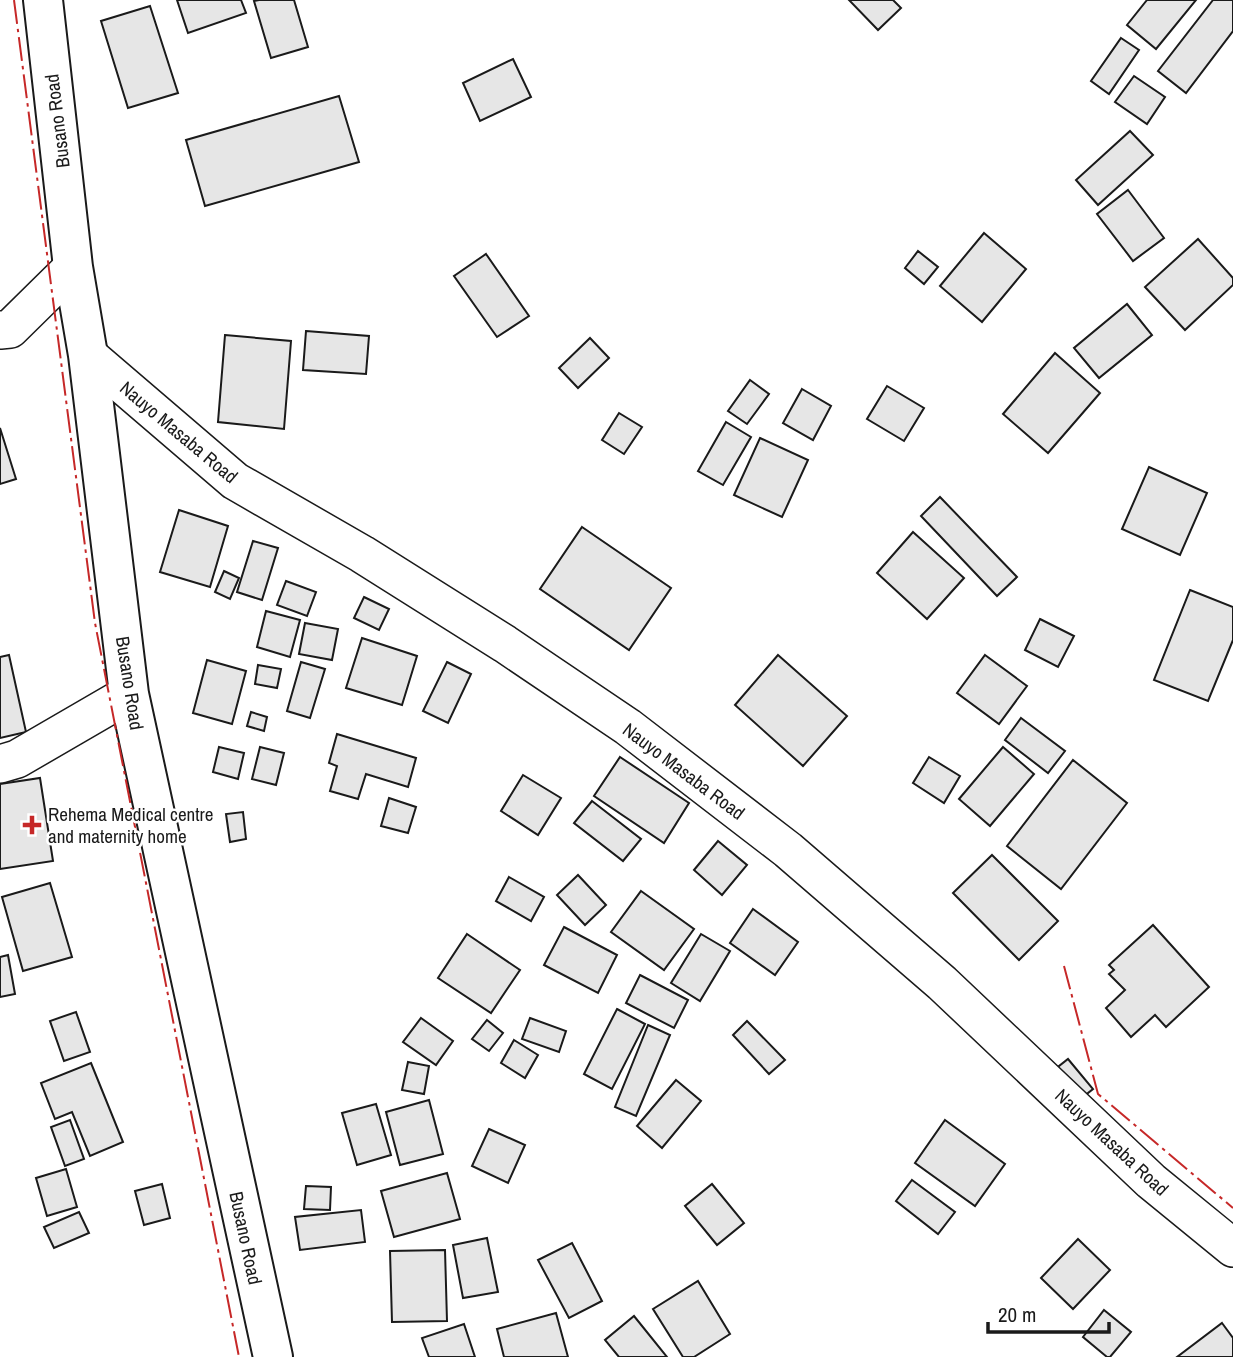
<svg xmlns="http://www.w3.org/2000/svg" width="1233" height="1357" font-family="'Archivo Narrow',sans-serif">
	<rect width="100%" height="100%" fill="#fff"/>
	<g fill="#e6e6e6" stroke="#1a1a1a" stroke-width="2">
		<path d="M 177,0 L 241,0 L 246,13 L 188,33 Z"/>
		<path d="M 259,0 L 294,0 L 308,47 L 271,58 L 254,1 Z"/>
		<path d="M 849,0 L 893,0 L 901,8 L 878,30 Z"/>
		<path d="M 1147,0 L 1196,0 L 1156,49 L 1127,25 Z"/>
		<path d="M 1213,0 L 1233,0 L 1233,31 L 1186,93 L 1158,71 Z"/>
		<path d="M 150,6 L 178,93 L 128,108 L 101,21 Z"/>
		<path d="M 1121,38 L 1139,50 L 1109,94 L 1091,81 Z"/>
		<path d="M 513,59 L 531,97 L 480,121 L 463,83 Z"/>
		<path d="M 1134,76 L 1165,97 L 1147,124 L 1115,102 Z"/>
		<path d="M 339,96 L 359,162 L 205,206 L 186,140 Z"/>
		<path d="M 1130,131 L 1153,155 L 1098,205 L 1076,180 Z"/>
		<path d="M 1128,190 L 1164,238 L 1133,261 L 1097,214 Z"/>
		<path d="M 984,233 L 1026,269 L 982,322 L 940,286 Z"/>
		<path d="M 1198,239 L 1233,278 L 1233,285 L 1185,330 L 1145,287 Z"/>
		<path d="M 918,251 L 938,267 L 924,284 L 905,268 Z"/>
		<path d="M 486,254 L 529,316 L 497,337 L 454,276 Z"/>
		<path d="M 1127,304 L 1152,335 L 1099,378 L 1074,348 Z"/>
		<path d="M 306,331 L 369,336 L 366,374 L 303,370 Z"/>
		<path d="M 225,335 L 291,341 L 284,429 L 218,422 Z"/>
		<path d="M 590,338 L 609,358 L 578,388 L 559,368 Z"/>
		<path d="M 1055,353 L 1100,393 L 1048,453 L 1003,414 Z"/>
		<path d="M 750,380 L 769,394 L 747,424 L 728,411 Z"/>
		<path d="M 887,386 L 924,408 L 904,441 L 867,419 Z"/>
		<path d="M 802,389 L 831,406 L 813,440 L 783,423 Z"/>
		<path d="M 619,413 L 642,427 L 624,454 L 602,440 Z"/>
		<path d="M 726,422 L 751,437 L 723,485 L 698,471 Z"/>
		<path d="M 0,428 L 16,479 L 0,484 Z"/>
		<path d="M 760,438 L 808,460 L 782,517 L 734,495 Z"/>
		<path d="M 1149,467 L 1207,493 L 1180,555 L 1122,529 Z"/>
		<path d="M 940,497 L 1017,577 L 997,596 L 921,516 Z"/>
		<path d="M 179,510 L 228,526 L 210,587 L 160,572 Z"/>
		<path d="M 582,527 L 671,588 L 629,650 L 540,589 Z"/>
		<path d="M 913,532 L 964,578 L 927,619 L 877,573 Z"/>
		<path d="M 253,541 L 278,548 L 262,600 L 237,592 Z"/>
		<path d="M 224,571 L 239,578 L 230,599 L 215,592 Z"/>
		<path d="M 286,581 L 316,592 L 307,616 L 277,605 Z"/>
		<path d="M 1190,590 L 1233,607 L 1233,640 L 1208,701 L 1154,680 Z"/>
		<path d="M 364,597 L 389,609 L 379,630 L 354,618 Z"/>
		<path d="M 266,611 L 300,620 L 290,657 L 257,647 Z"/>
		<path d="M 1040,619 L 1074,636 L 1058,667 L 1025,650 Z"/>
		<path d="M 305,623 L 338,629 L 332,660 L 299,654 Z"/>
		<path d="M 362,638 L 417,656 L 402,705 L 346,688 Z"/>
		<path d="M 9,655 L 26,732 L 0,738 L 0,657 Z"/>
		<path d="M 778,655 L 847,716 L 803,766 L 735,705 Z"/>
		<path d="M 985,655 L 1027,686 L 999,724 L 957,693 Z"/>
		<path d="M 207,660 L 246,671 L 232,724 L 193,713 Z"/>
		<path d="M 301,662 L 325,669 L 310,718 L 287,711 Z"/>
		<path d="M 447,662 L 471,674 L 448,723 L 423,711 Z"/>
		<path d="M 258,665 L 281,669 L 277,688 L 255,684 Z"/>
		<path d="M 251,712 L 267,717 L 264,731 L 247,726 Z"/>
		<path d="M 1021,718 L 1065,751 L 1048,773 L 1005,740 Z"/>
		<path d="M 337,734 L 416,758 L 408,787 L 366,774 L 358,799 L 330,791 L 337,766 L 329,763 Z"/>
		<path d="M 219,747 L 244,753 L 238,779 L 213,772 Z"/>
		<path d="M 260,747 L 284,753 L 276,785 L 252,779 Z"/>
		<path d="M 1003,747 L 1034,774 L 990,826 L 959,799 Z"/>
		<path d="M 620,757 L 689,803 L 664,843 L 594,796 Z"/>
		<path d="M 929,757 L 960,776 L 944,803 L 913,783 Z"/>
		<path d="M 1073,760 L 1127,803 L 1061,889 L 1007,846 Z"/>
		<path d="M 523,775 L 561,798 L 538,835 L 501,811 Z"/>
		<path d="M 40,778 L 53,861 L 0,869 L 0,784 Z"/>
		<path d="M 389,798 L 416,807 L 408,833 L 381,826 Z"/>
		<path d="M 592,801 L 641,839 L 623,861 L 574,823 Z"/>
		<path d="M 243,812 L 246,839 L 230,842 L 226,814 Z"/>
		<path d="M 718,841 L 747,865 L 722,895 L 694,870 Z"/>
		<path d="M 992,855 L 1058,921 L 1019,960 L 953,893 Z"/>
		<path d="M 578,875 L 606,905 L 585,925 L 557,895 Z"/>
		<path d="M 509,877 L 544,897 L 531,921 L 496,901 Z"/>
		<path d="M 50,883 L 72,957 L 23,971 L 2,897 Z"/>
		<path d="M 641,891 L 694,929 L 664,970 L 611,932 Z"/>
		<path d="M 753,909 L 798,942 L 775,975 L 730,943 Z"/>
		<path d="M 1153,925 L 1209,987 L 1166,1027 L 1155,1015 L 1131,1037 L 1106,1008 L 1125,990 L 1109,974 L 1114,970 L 1109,965 Z"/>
		<path d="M 564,927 L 617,955 L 598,993 L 544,965 Z"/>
		<path d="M 467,934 L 520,970 L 491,1013 L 438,978 Z"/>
		<path d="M 701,934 L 730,951 L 700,1001 L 671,983 Z"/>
		<path d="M 8,955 L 15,994 L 0,997 L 0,957 Z"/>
		<path d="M 640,975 L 688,1000 L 674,1028 L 626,1003 Z"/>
		<path d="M 617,1009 L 645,1024 L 612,1089 L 584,1074 Z"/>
		<path d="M 76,1012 L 90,1052 L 64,1061 L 50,1021 Z"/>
		<path d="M 421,1018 L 453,1041 L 436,1065 L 403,1042 Z"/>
		<path d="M 530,1018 L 566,1031 L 559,1052 L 522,1039 Z"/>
		<path d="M 487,1020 L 503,1033 L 489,1051 L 472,1039 Z"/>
		<path d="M 747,1021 L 785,1060 L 769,1074 L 733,1035 Z"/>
		<path d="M 648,1025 L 670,1035 L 636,1116 L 615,1107 Z"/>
		<path d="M 514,1040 L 538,1055 L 525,1078 L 501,1063 Z"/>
		<path d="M 1068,1059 L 1093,1089 L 1074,1104 L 1049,1074 Z"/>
		<path d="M 408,1062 L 429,1066 L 424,1094 L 402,1090 Z"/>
		<path d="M 91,1063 L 123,1142 L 90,1156 L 72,1112 L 55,1119 L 41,1083 Z"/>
		<path d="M 676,1080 L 701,1101 L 662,1148 L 637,1126 Z"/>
		<path d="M 429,1100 L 443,1154 L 400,1165 L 386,1112 Z"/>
		<path d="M 376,1104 L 391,1155 L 357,1165 L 342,1113 Z"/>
		<path d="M 70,1120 L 84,1159 L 65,1166 L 51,1127 Z"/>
		<path d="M 945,1120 L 1005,1164 L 975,1206 L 915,1163 Z"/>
		<path d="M 489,1129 L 525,1145 L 508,1183 L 472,1166 Z"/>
		<path d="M 66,1169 L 77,1207 L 47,1216 L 36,1178 Z"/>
		<path d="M 447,1173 L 460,1219 L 394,1237 L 381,1191 Z"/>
		<path d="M 912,1180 L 955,1212 L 938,1234 L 896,1201 Z"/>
		<path d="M 162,1184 L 170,1218 L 144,1225 L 135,1191 Z"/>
		<path d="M 712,1184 L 744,1223 L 717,1245 L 685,1206 Z"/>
		<path d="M 306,1186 L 331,1187 L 330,1210 L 304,1209 Z"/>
		<path d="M 361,1210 L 365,1242 L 300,1250 L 295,1217 Z"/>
		<path d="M 79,1212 L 89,1233 L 54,1248 L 44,1227 Z"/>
		<path d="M 487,1238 L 498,1292 L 463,1298 L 453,1245 Z"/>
		<path d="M 1078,1239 L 1110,1270 L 1073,1309 L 1041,1278 Z"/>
		<path d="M 572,1243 L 602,1301 L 569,1318 L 538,1260 Z"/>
		<path d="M 445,1250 L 447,1321 L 392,1322 L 390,1251 Z"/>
		<path d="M 698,1281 L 730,1334 L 694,1357 L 683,1357 L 653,1309 Z"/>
		<path d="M 1104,1310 L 1131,1332 L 1110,1357 L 1107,1357 L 1083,1337 Z"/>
		<path d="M 556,1313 L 568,1357 L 504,1357 L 497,1329 Z"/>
		<path d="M 634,1316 L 667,1357 L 619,1357 L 605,1340 Z"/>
		<path d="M 1222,1323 L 1233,1338 L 1233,1357 L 1177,1357 Z"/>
		<path d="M 464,1324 L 475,1357 L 429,1357 L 422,1338 Z"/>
	</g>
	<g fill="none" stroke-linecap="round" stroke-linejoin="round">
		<g stroke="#1a1a1a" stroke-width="40">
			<g id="street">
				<path d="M 0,330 L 10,329 L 73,267"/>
				<path d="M 88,355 L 235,481 L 362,554 L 505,644 L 628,727 L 788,850 L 942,983 L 1151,1181 L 1233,1248"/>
				<path d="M 0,764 L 17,759 L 129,694"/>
			</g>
		</g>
		<g stroke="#1a1a1a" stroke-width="42">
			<path id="secondary" d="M 43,0 L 73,267 L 88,355 L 129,694 L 273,1357"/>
		</g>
		<use href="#street" stroke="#fff" stroke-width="37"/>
		<use href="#secondary" stroke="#fff" stroke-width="38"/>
		<g stroke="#c62828" stroke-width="2" stroke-dasharray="24 5 3.5 5" stroke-linecap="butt">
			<path d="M 14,0 L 95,623 L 239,1357"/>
			<path d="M 1064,966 L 1098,1094 L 1233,1208"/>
		</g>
	</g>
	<path fill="#c62828" stroke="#fff" stroke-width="2.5" d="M28.5 814.5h7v7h7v7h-7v7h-7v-7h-7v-7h7z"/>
	<g text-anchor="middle" stroke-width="5" stroke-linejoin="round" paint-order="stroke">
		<g font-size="19" fill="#1a1a1a" stroke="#fff">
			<text transform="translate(57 121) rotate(-97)" y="7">Busano Road</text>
			<text transform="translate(179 432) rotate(40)" y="7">Nauyo Masaba Road</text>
			<text transform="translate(130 683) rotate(81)" y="7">Busano Road</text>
			<text transform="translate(684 771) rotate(37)" y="7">Nauyo Masaba Road</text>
			<text transform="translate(1112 1142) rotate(43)" y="7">Nauyo Masaba Road</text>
			<text transform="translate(246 1238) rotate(78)" y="7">Busano Road</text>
		</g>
		<g font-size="19" fill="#1a1a1a" stroke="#fff" text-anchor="start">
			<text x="48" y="821">Rehema Medical centre<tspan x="48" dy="22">and maternity home</tspan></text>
		</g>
	</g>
	<path d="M988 1322v10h121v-10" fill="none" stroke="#1a1a1a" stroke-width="3.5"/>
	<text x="998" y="1322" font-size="21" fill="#1a1a1a" stroke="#ffffff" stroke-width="5" paint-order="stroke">20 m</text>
</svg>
